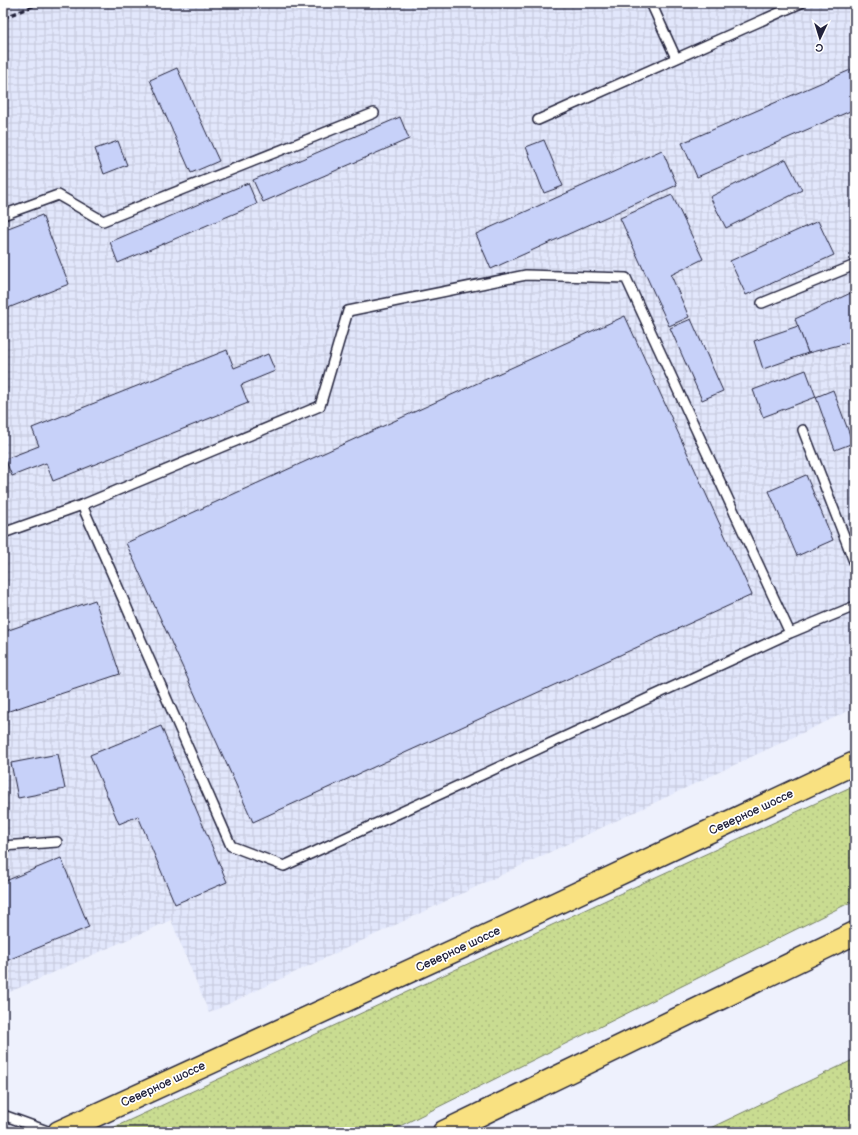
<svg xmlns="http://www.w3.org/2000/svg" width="858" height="1135" font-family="'Balsamiq Sans',sans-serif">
	<defs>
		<pattern id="industrial-grid" width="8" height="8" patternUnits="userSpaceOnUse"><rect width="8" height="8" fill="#e2e7fc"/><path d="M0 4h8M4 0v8" fill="none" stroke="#c2c6d9"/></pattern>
		<pattern id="grass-dots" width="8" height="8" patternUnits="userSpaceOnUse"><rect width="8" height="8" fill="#c9dc91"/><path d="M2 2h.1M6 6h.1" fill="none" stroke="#acbc7e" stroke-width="1.8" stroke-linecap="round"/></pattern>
	</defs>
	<rect width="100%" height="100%" fill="#eef1fd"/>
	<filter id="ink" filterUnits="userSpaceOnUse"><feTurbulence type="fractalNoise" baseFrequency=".025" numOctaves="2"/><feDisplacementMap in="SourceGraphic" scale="8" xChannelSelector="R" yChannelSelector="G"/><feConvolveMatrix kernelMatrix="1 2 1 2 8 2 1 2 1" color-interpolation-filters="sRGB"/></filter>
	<g filter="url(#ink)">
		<path fill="url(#industrial-grid)" d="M 3,3 L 855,3 L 855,708 L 209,1013 L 171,920 L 3,995 Z"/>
		<g fill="url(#grass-dots)" stroke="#767f66">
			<path d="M 855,785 L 855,900 L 388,1132 L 104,1132 Z"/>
			<path d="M 855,1059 L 855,1132 L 702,1132 Z"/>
		</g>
		<g fill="#c7d1f9" stroke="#22223b">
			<path d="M 177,68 L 219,161 L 191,173 L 150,80 Z"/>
			<path d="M 855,68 L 855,109 L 697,177 L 682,143 Z"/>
			<path d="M 400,117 L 409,139 L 263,202 L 253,180 Z"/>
			<path d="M 544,140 L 563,186 L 544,193 L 526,147 Z"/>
			<path d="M 118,141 L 127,165 L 104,174 L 95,149 Z"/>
			<path d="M 662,150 L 677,185 L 491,269 L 476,234 Z"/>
			<path d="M 786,159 L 802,190 L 726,228 L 710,197 Z"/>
			<path d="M 248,183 L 257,204 L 118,263 L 110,242 Z"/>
			<path d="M 672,195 L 703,259 L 671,275 L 689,317 L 669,326 L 620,218 Z"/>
			<path d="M 42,215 L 69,284 L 3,310 L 3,230 Z"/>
			<path d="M 818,221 L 834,255 L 746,295 L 730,261 Z"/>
			<path d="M 855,291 L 855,341 L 808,353 L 795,319 Z"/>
			<path d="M 625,316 L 752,595 L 253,822 L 126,543 Z"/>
			<path d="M 691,319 L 723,391 L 702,400 L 670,328 Z"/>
			<path d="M 798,326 L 808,353 L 763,369 L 754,341 Z"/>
			<path d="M 227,350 L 234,368 L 268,354 L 275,371 L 241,385 L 248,403 L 53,481 L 46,463 L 12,476 L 5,459 L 39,446 L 32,428 Z"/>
			<path d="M 806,370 L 816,397 L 763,417 L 753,390 Z"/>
			<path d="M 833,390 L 853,443 L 835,450 L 816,397 Z"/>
			<path d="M 806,475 L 833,540 L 797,556 L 769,491 Z"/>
			<path d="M 95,600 L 120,674 L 3,713 L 3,632 Z"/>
			<path d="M 161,726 L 227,882 L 175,904 L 138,816 L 119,824 L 90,755 Z"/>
			<path d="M 58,754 L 65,789 L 18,798 L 11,763 Z"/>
			<path d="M 61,858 L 89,927 L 3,962 L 3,882 Z"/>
		</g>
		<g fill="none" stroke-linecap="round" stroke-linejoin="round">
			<g stroke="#22223b" stroke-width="12">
				<g id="lane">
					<path d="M 651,3 L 676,58"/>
					<path d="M 538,120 L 801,3"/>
					<path d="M 3,215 L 58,195 L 103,221 L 374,113"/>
					<path d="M 762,303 L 855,265"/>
					<path d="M 803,430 L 855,564"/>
					<path d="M 3,533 L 82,505"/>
					<path d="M 790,633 L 626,278 L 526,275 L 348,311 L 320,406 L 82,505 L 231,846 L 284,866 L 790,633 L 855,606"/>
					<path d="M 3,846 L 57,842"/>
					<path d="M 3,1115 L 50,1132"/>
				</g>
			</g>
			<g stroke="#22223b" stroke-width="25">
				<g id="primary">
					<path d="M 59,1132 L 510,925 L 855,763"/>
					<path d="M 444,1132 L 855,933"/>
				</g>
			</g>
			<use href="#lane" stroke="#fff" stroke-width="9"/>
			<use href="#primary" stroke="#f9e181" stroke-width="22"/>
			<path stroke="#22223b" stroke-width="3" stroke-dasharray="6 3" stroke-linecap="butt" d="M 3,18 L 41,3"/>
		</g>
	</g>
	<g text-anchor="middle" stroke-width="3.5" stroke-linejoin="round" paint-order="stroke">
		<g font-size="12" fill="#22223b" stroke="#fff">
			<text transform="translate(751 812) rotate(-25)" y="4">Северное шоссе</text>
			<text transform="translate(458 949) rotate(-25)" y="4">Северное шоссе</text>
			<text transform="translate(163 1084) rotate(-25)" y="4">Северное шоссе</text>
		</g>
	</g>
	<rect width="858" height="1135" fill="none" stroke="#fff" stroke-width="16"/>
	<rect x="8" y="8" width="842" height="1119" fill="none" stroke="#22223b" stroke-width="1.5" filter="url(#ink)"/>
	<g transform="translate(820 38) rotate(184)" stroke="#ffffff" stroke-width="3" paint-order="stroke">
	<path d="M0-3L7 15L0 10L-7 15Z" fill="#22223b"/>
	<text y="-6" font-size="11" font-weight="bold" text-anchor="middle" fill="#22223b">С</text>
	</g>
</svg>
